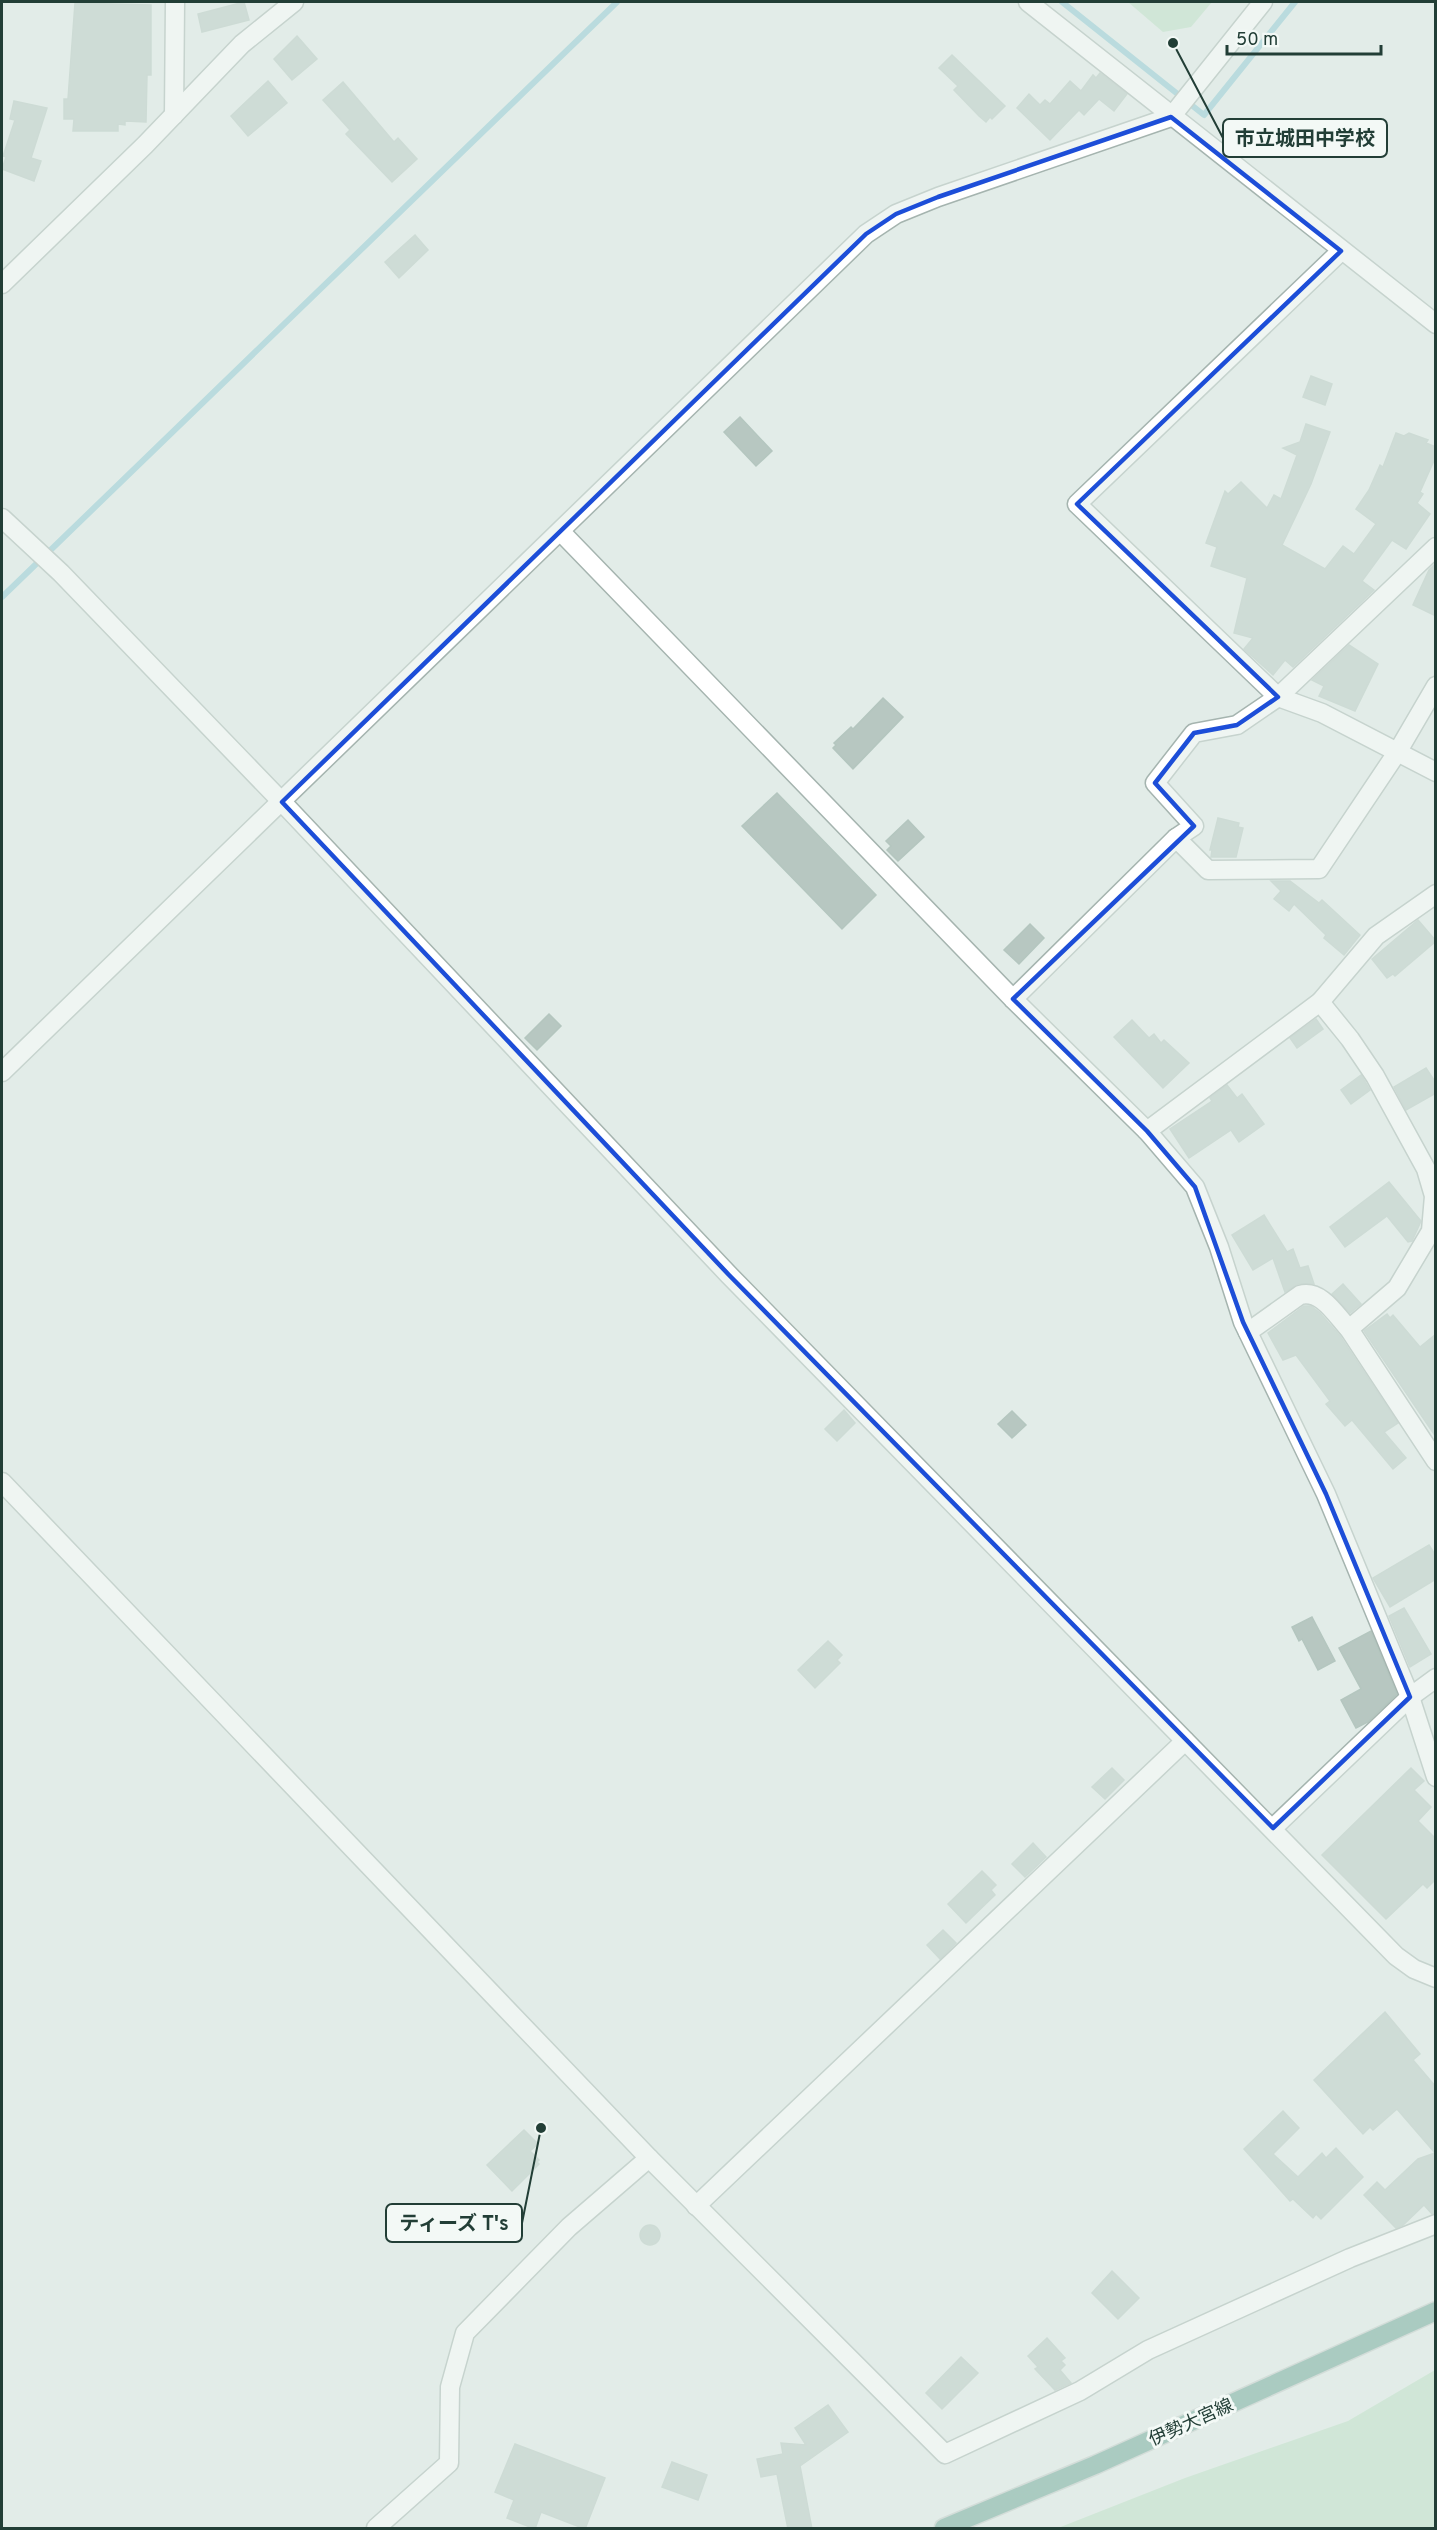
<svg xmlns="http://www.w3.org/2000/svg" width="1437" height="2530" font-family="Overpass,'Noto Sans JP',sans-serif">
	<rect width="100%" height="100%" fill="#e2ece8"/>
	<g fill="#bbdec4">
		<path d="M 1128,2 L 1212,2 L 1191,27 L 1163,32 Z"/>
		<path d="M 1435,2370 L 1435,2528 L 1058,2528 L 1185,2478 L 1348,2421 Z"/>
	</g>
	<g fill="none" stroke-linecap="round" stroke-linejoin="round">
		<g stroke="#8ac6d2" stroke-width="6">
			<path d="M 1062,2 L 1204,115 L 1295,2"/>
			<path d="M 2,597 L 617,2"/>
		</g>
	</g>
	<g fill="#b7c7c1" stroke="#b4c6bf" stroke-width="1.5">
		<path d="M 244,2 L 249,20 L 202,32 L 198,14 Z"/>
		<path d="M 75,3 L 151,5 L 151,75 L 147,75 L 146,122 L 125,121 L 125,125 L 118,124 L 118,131 L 73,131 L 74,119 L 64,119 L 64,99 L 68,99 Z"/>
		<path d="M 297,36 L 317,59 L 292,80 L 274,59 Z"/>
		<path d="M 952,55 L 1005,106 L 992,119 L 990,117 L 986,122 L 979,116 L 954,90 L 958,86 L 939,68 Z"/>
		<path d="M 1100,73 L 1127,94 L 1114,111 L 1099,99 L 1084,115 L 1079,110 L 1050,140 L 1017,108 L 1029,94 L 1040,105 L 1045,100 L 1050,104 L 1070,81 L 1081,91 L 1093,75 L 1096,78 Z"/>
		<path d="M 268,81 L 287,103 L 248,136 L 231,116 Z"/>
		<path d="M 343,82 L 394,142 L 398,138 L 417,159 L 392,182 L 346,134 L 350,130 L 323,100 Z"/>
		<path d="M 14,101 L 47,108 L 31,158 L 41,161 L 34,181 L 2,169 L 6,157 L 3,156 L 15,120 L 10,119 Z"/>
		<path d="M 415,235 L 428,250 L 399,278 L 385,262 Z"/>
		<path d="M 1311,376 L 1332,384 L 1325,405 L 1303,397 Z"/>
		<path d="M 740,417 L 772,451 L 756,466 L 724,432 Z"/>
		<path d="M 1306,424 L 1330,432 L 1311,484 L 1282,545 L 1325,569 L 1343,546 L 1354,554 L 1376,524 L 1356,509 L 1369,490 L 1380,465 L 1383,467 L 1396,433 L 1404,436 L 1409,433 L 1428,440 L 1426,443 L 1436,447 L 1436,456 L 1420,492 L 1423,494 L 1417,503 L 1430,514 L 1406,549 L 1392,540 L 1362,581 L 1374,590 L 1293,667 L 1285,660 L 1273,675 L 1244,649 L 1253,638 L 1234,633 L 1247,578 L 1211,566 L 1217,547 L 1206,543 L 1225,491 L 1228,494 L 1241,482 L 1267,508 L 1274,495 L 1281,499 L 1297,455 L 1283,448 L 1300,442 Z"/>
		<path d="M 1436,563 L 1436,616 L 1413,605 L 1429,570 Z"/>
		<path d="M 1349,645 L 1378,664 L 1355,711 L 1319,696 L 1324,686 L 1312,680 Z"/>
		<path d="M 883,698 L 903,717 L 853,769 L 833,748 L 836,745 L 834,743 L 851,727 L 853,729 Z"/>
		<path d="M 777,793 L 876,895 L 842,929 L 742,826 Z"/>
		<path d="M 1218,818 L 1239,823 L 1238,827 L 1243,828 L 1236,857 L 1211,857 L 1212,850 L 1210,850 Z"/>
		<path d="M 908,820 L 924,837 L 898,861 L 887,850 L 891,846 L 886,841 Z"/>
		<path d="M 1271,881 L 1290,881 L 1319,903 L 1322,900 L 1360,935 L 1344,955 L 1324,938 L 1326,935 L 1294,904 L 1289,911 L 1274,899 L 1281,891 Z"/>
		<path d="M 1418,920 L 1436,941 L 1395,976 L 1393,974 L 1387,978 L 1372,959 Z"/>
		<path d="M 1030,924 L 1044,938 L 1019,964 L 1004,950 Z"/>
		<path d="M 549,1014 L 561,1026 L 537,1050 L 525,1038 Z"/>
		<path d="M 1316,1019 L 1323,1029 L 1297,1048 L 1290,1038 Z"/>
		<path d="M 1132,1020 L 1149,1038 L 1154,1034 L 1161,1043 L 1164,1040 L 1189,1063 L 1163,1088 L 1114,1037 Z"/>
		<path d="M 1426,1068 L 1436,1083 L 1436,1093 L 1406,1110 L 1394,1087 Z"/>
		<path d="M 1361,1075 L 1370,1090 L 1351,1104 L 1341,1090 Z"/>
		<path d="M 1227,1085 L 1237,1098 L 1242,1094 L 1264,1124 L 1239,1142 L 1231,1130 L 1189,1158 L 1170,1129 L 1212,1101 L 1210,1098 Z"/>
		<path d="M 1389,1182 L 1421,1221 L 1412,1241 L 1408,1242 L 1387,1216 L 1345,1247 L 1330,1227 Z"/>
		<path d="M 1264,1215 L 1287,1252 L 1293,1249 L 1300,1268 L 1308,1266 L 1314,1284 L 1298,1284 L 1285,1292 L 1273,1258 L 1253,1270 L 1232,1235 Z"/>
		<path d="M 1343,1284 L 1361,1304 L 1350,1313 L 1332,1294 Z"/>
		<path d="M 1304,1306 L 1311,1306 L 1320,1313 L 1340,1336 L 1398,1423 L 1384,1432 L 1406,1458 L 1393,1469 L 1352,1420 L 1345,1426 L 1326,1404 L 1330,1401 L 1296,1355 L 1283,1360 L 1268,1333 Z"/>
		<path d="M 1387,1314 L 1390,1318 L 1393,1315 L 1420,1347 L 1436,1334 L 1436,1437 L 1364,1331 Z"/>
		<path d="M 844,1410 L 855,1423 L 837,1441 L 825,1429 Z"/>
		<path d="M 1012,1411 L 1026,1425 L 1012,1438 L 998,1424 Z"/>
		<path d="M 1429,1545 L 1436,1556 L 1436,1579 L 1390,1607 L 1373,1578 Z"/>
		<path d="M 1404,1608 L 1431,1654 L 1410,1667 L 1389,1616 Z"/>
		<path d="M 1312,1617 L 1335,1661 L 1318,1670 L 1302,1639 L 1299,1641 L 1292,1627 Z"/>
		<path d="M 1371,1631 L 1397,1694 L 1368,1722 L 1356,1728 L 1341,1700 L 1361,1689 L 1339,1648 Z"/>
		<path d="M 828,1641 L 842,1655 L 837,1660 L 840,1663 L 815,1688 L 798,1670 Z"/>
		<path d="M 1112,1768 L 1124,1780 L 1105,1799 L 1092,1787 Z"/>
		<path d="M 1411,1768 L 1424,1781 L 1414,1790 L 1431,1807 L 1418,1821 L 1436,1839 L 1436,1879 L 1427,1888 L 1423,1884 L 1386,1919 L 1322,1855 Z"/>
		<path d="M 1033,1843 L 1046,1857 L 1025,1877 L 1012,1864 Z"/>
		<path d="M 982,1871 L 996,1885 L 991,1890 L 995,1895 L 966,1923 L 948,1904 Z"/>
		<path d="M 943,1930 L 956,1943 L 940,1959 L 927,1945 Z"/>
		<path d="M 1385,2012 L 1420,2054 L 1413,2060 L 1436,2087 L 1436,2213 L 1432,2214 L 1424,2205 L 1403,2225 L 1396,2228 L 1364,2195 L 1377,2182 L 1385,2190 L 1418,2159 L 1435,2153 L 1397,2109 L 1373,2130 L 1370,2127 L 1363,2134 L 1314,2080 Z"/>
		<path d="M 1283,2111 L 1299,2128 L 1273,2154 L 1298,2177 L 1322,2153 L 1326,2158 L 1336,2148 L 1363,2177 L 1321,2219 L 1316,2214 L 1313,2218 L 1293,2199 L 1290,2201 L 1244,2149 Z"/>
		<path d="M 524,2130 L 538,2144 L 530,2151 L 539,2160 L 537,2162 L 539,2164 L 512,2191 L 487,2165 Z"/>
		<circle cx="650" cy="2235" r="10"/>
		<path d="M 1112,2271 L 1139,2298 L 1118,2319 L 1092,2293 Z"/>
		<path d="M 1047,2338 L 1065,2358 L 1061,2361 L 1065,2365 L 1060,2370 L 1071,2383 L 1055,2390 L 1035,2369 L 1038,2367 L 1028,2356 Z"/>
		<path d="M 961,2357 L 978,2373 L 942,2409 L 926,2393 Z"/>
		<path d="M 828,2405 L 848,2432 L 800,2466 L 812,2529 L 788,2529 L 777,2474 L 761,2477 L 757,2459 L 783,2454 L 781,2443 L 806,2445 L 795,2428 Z"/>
		<path d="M 515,2444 L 605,2478 L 585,2529 L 541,2512 L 535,2529 L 507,2518 L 514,2500 L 495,2492 Z"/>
		<path d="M 672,2462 L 707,2475 L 698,2500 L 662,2487 Z"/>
	</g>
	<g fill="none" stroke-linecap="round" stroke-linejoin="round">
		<g stroke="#a5b4af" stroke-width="21">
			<g id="minor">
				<path d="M 1028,2 L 1436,324"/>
				<path d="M 174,115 L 175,2"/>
				<path d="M 1341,251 L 1077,504 L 1278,697 L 1322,713 L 1436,772"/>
				<path d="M 2,284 L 145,145 L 242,44 L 294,2"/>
				<path d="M 2,518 L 61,573 L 282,802 L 729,1275 L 1396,1956 L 1414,1969 L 1436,1978"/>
				<path d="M 561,532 L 1013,999 L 1147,1131 L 1195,1187 L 1219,1247 L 1243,1322 L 1326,1494 L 1410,1697 L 1436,1777"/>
				<path d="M 1176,838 L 1208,870 L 1319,869 L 1398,751 L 1436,686"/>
				<path d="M 1013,999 L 1176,838 L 1194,826 L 1155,783 L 1194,733 L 1237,725 L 1278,697 L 1436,547"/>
				<path d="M 1320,1002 L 1350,1039 L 1375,1076 L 1426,1169 L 1434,1196 L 1431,1231 L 1397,1288 L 1349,1329 L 1436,1461"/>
				<path d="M 2,1072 L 866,234 L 896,214 L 938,197 L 1171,117 L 1263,2"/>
				<path d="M 1147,1131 L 1320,1002 L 1376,936 L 1436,894"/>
				<path d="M 1248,1332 L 1300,1295 C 1321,1289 1336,1315 1349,1329"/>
				<path d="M 2,1482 L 649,2158 L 945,2454 L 1080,2391 L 1148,2350 L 1350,2258 L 1436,2224"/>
				<path d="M 1273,1828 L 1410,1697 L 1436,1678"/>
				<path d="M 696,2206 L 1185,1741"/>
				<path d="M 376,2528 L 449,2463 L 450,2387 L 465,2333 L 569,2227 L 649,2158"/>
			</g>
		</g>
		<g stroke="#c1c9c7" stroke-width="21">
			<path id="major" d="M 944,2528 L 1095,2465 L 1436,2311"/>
		</g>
		<use href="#minor" stroke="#fff" stroke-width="18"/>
		<use href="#major" stroke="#66a293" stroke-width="18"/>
	</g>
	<path d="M0 0H1437V2530H0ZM 1171,117 L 1341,251 L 1077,504 L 1278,697 L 1237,725 L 1194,733 L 1155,783 L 1194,826 L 1013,999 L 1147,1131 L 1195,1187 L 1243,1322 L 1326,1494 L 1410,1697 L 1273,1828 L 729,1275 L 282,802 L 866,234 L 896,214 L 938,197 Z" fill="#e2ece8" fill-opacity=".55" fill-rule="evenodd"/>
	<path fill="none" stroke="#1d4ed8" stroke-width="4.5" stroke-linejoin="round" d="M 1171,117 L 1341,251 L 1077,504 L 1278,697 L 1237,725 L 1194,733 L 1155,783 L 1194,826 L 1013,999 L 1147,1131 L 1195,1187 L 1243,1322 L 1326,1494 L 1410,1697 L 1273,1828 L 729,1275 L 282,802 L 866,234 L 896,214 L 938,197 Z"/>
	<g text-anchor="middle" stroke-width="6" stroke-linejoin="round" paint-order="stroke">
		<g font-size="18" fill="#223e36" stroke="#f3f9f6">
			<text transform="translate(1191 2422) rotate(-24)" y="6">伊勢大宮線</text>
		</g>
	</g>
	<path fill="none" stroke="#223e36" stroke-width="2" d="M1173 43L1223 138M541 2128L522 2223"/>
	<g fill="#223e36" stroke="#f3f9f6" stroke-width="2">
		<circle cx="1173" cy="43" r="6"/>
		<circle cx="541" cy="2128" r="6"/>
	</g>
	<g fill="#f3f9f6" stroke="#223e36" stroke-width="2">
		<rect x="1223" y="119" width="164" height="38" rx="6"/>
		<rect x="386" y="2204" width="136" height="38" rx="6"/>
	</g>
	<g font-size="20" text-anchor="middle" font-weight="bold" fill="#223e36">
		<text x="1305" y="145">市立城田中学校</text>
		<text x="454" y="2230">ティーズ T's</text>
	</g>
	<rect width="1437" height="2530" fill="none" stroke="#223e36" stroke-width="6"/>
	<path d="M1227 45v9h154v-9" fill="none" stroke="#223e36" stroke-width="3"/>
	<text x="1236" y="45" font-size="18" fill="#223e36" stroke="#f3f9f6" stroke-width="4.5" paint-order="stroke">50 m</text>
</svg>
